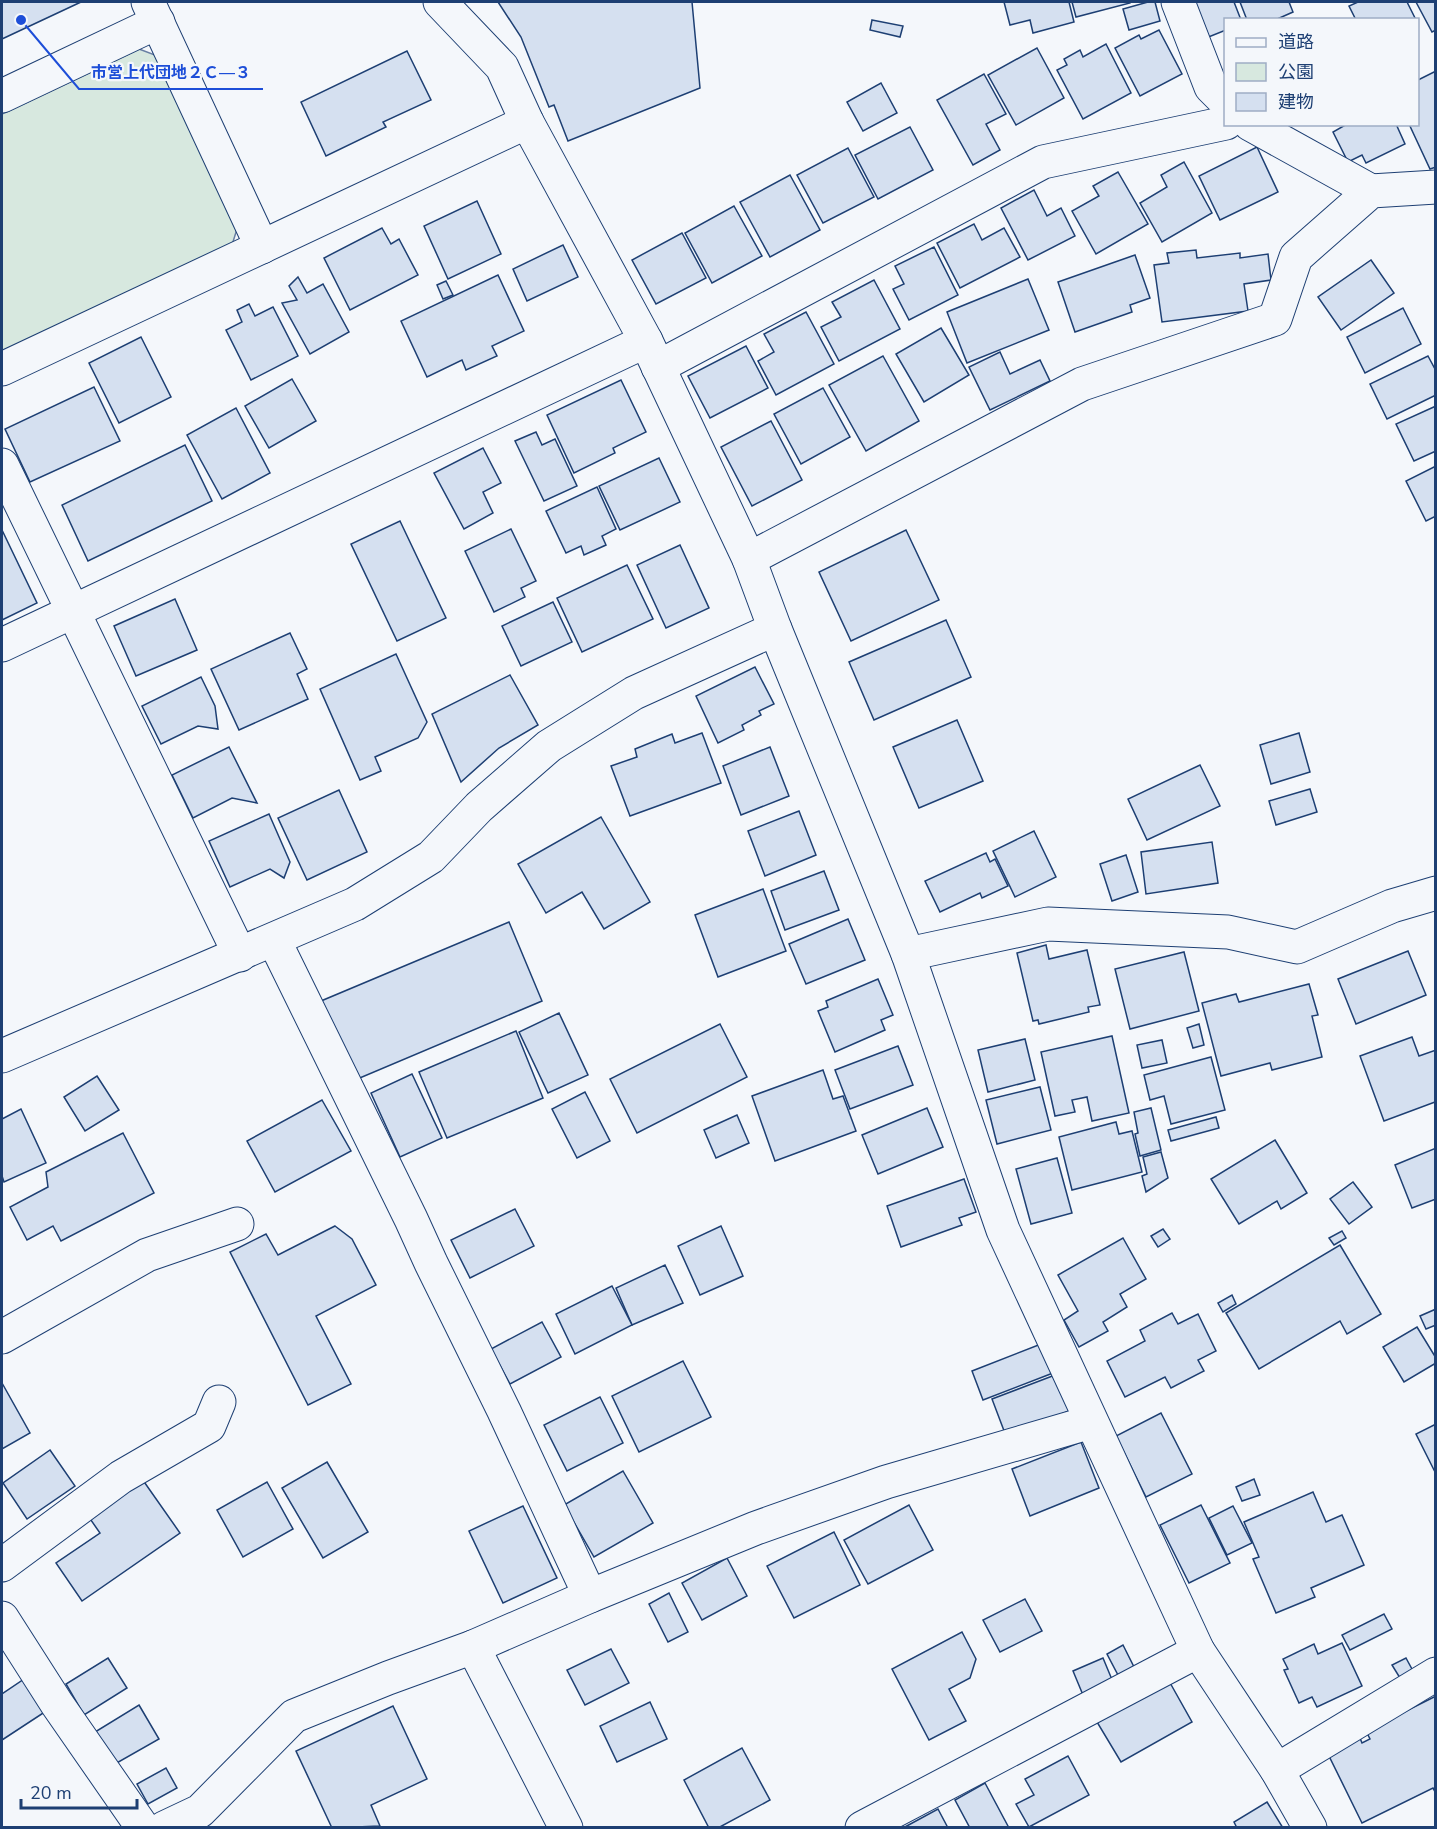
<svg xmlns="http://www.w3.org/2000/svg" width="1437" height="1829" font-family="'Nunito Sans','Noto Sans JP',sans-serif">
	<rect width="100%" height="100%" fill="#f4f7fb"/>
	<path fill="#d7e8df" stroke="#687fa3" stroke-width="1.5" d="M 139,49 L 155,55 L 237,229 L 232,245 L 2,353 L 2,114 Z"/>
	<g fill="#d5e0f0" stroke="#1d3f73" stroke-width="1.5">
		<path d="M 2,2 L 81,2 L 2,39 Z"/>
		<path d="M 498,2 L 692,2 L 700,88 L 568,141 L 554,105 L 549,107 L 521,37 Z"/>
		<path d="M 1004,2 L 1069,2 L 1074,22 L 1033,33 L 1030,20 L 1010,25 Z"/>
		<path d="M 1072,2 L 1130,2 L 1130,3 L 1076,17 Z"/>
		<path d="M 1148,2 L 1155,2 L 1160,21 L 1129,30 L 1123,9 Z"/>
		<path d="M 1191,2 L 1234,2 L 1241,20 L 1226,20 L 1226,30 L 1206,38 Z"/>
		<path d="M 1240,2 L 1289,2 L 1293,12 L 1275,20 L 1247,20 Z"/>
		<path d="M 1358,2 L 1407,2 L 1416,20 L 1356,20 L 1349,6 Z"/>
		<path d="M 1416,2 L 1436,2 L 1436,30 L 1432,32 Z"/>
		<path d="M 872,20 L 903,26 L 900,37 L 870,30 Z"/>
		<path d="M 1159,30 L 1182,74 L 1140,96 L 1115,48 L 1139,35 L 1141,39 Z"/>
		<path d="M 1106,44 L 1131,93 L 1083,119 L 1057,70 L 1067,65 L 1064,59 L 1080,50 L 1083,57 Z"/>
		<path d="M 1037,48 L 1064,98 L 1016,125 L 988,75 Z"/>
		<path d="M 407,51 L 431,100 L 383,122 L 386,127 L 326,156 L 301,102 Z"/>
		<path d="M 1436,71 L 1436,167 L 1430,169 L 1409,124 L 1418,124 L 1418,80 Z"/>
		<path d="M 984,74 L 1006,114 L 986,124 L 1000,150 L 973,165 L 937,100 Z"/>
		<path d="M 881,83 L 897,113 L 863,131 L 847,102 Z"/>
		<path d="M 1347,124 L 1396,124 L 1405,144 L 1366,163 L 1362,155 L 1348,162 L 1333,132 Z"/>
		<path d="M 910,127 L 933,170 L 878,199 L 855,155 Z"/>
		<path d="M 1257,147 L 1278,192 L 1220,220 L 1199,176 Z"/>
		<path d="M 848,148 L 874,197 L 823,223 L 797,175 Z"/>
		<path d="M 1184,162 L 1212,213 L 1162,242 L 1140,203 L 1167,187 L 1161,175 Z"/>
		<path d="M 1118,172 L 1148,224 L 1096,254 L 1072,211 L 1099,196 L 1093,186 Z"/>
		<path d="M 790,175 L 820,230 L 770,257 L 740,202 Z"/>
		<path d="M 1034,190 L 1047,216 L 1061,208 L 1075,236 L 1028,260 L 1001,208 Z"/>
		<path d="M 477,201 L 501,254 L 448,279 L 424,226 Z"/>
		<path d="M 734,206 L 762,256 L 712,283 L 685,233 Z"/>
		<path d="M 974,224 L 982,240 L 1004,228 L 1020,257 L 960,288 L 937,243 Z"/>
		<path d="M 382,228 L 391,244 L 399,239 L 418,275 L 350,310 L 324,258 Z"/>
		<path d="M 682,233 L 706,278 L 656,304 L 632,260 Z"/>
		<path d="M 563,245 L 578,277 L 527,301 L 513,269 Z"/>
		<path d="M 934,247 L 958,295 L 909,320 L 893,289 L 904,284 L 895,266 Z"/>
		<path d="M 1196,250 L 1197,258 L 1240,253 L 1240,258 L 1268,254 L 1271,280 L 1244,284 L 1248,311 L 1162,322 L 1154,265 L 1169,263 L 1167,253 Z"/>
		<path d="M 1135,255 L 1150,298 L 1130,305 L 1132,312 L 1075,332 L 1058,282 Z"/>
		<path d="M 1371,260 L 1394,293 L 1341,330 L 1318,297 Z"/>
		<path d="M 498,275 L 524,331 L 492,346 L 497,356 L 466,370 L 462,360 L 427,377 L 401,321 Z"/>
		<path d="M 298,277 L 307,293 L 323,284 L 349,332 L 310,354 L 282,303 L 297,300 L 289,286 Z"/>
		<path d="M 1028,279 L 1049,330 L 967,363 L 947,312 Z"/>
		<path d="M 874,280 L 900,329 L 839,361 L 821,327 L 841,317 L 832,302 Z"/>
		<path d="M 446,281 L 453,295 L 443,299 L 437,285 Z"/>
		<path d="M 249,304 L 255,316 L 273,307 L 298,356 L 251,380 L 226,330 L 242,322 L 237,310 Z"/>
		<path d="M 1403,308 L 1421,344 L 1365,373 L 1347,337 Z"/>
		<path d="M 806,312 L 834,364 L 776,395 L 758,361 L 774,352 L 764,334 Z"/>
		<path d="M 941,328 L 969,375 L 924,402 L 896,354 Z"/>
		<path d="M 141,337 L 171,397 L 119,423 L 89,363 Z"/>
		<path d="M 746,346 L 768,388 L 710,418 L 688,376 Z"/>
		<path d="M 1000,352 L 1010,374 L 1040,360 L 1050,381 L 990,410 L 969,367 Z"/>
		<path d="M 883,356 L 919,421 L 866,451 L 829,385 Z"/>
		<path d="M 1428,356 L 1436,371 L 1436,395 L 1387,419 L 1370,384 Z"/>
		<path d="M 292,379 L 316,421 L 269,448 L 245,406 Z"/>
		<path d="M 621,380 L 646,432 L 613,448 L 615,453 L 574,473 L 547,415 Z"/>
		<path d="M 94,387 L 120,441 L 30,482 L 5,429 Z"/>
		<path d="M 823,388 L 850,437 L 801,464 L 774,414 Z"/>
		<path d="M 1436,406 L 1436,451 L 1414,461 L 1396,424 Z"/>
		<path d="M 236,408 L 270,473 L 222,499 L 187,435 Z"/>
		<path d="M 771,421 L 802,480 L 752,506 L 721,447 Z"/>
		<path d="M 536,432 L 542,445 L 555,439 L 577,486 L 544,501 L 515,441 Z"/>
		<path d="M 185,445 L 212,501 L 88,561 L 62,505 Z"/>
		<path d="M 483,448 L 501,483 L 483,492 L 493,513 L 464,529 L 434,473 Z"/>
		<path d="M 659,458 L 680,502 L 620,530 L 599,486 Z"/>
		<path d="M 1436,466 L 1436,516 L 1426,521 L 1406,481 Z"/>
		<path d="M 597,487 L 616,529 L 602,536 L 606,545 L 584,555 L 581,546 L 566,553 L 546,511 Z"/>
		<path d="M 400,521 L 446,618 L 397,641 L 351,544 Z"/>
		<path d="M 511,529 L 536,581 L 521,588 L 525,597 L 494,612 L 465,551 Z"/>
		<path d="M 2,530 L 37,603 L 2,620 Z"/>
		<path d="M 906,530 L 939,600 L 851,641 L 819,572 Z"/>
		<path d="M 680,545 L 709,608 L 666,628 L 637,565 Z"/>
		<path d="M 627,565 L 653,619 L 582,652 L 557,598 Z"/>
		<path d="M 175,599 L 197,650 L 136,676 L 114,626 Z"/>
		<path d="M 553,602 L 572,642 L 521,666 L 502,626 Z"/>
		<path d="M 946,620 L 971,677 L 874,720 L 849,662 Z"/>
		<path d="M 290,633 L 307,669 L 297,674 L 308,699 L 239,730 L 211,669 Z"/>
		<path d="M 396,654 L 427,722 L 418,738 L 375,757 L 381,771 L 360,780 L 320,689 Z"/>
		<path d="M 755,667 L 774,704 L 759,711 L 761,715 L 742,725 L 744,730 L 718,743 L 696,696 Z"/>
		<path d="M 510,675 L 538,725 L 499,748 L 461,782 L 432,714 Z"/>
		<path d="M 201,677 L 215,706 L 218,729 L 198,726 L 161,744 L 142,706 Z"/>
		<path d="M 957,720 L 983,781 L 919,808 L 893,747 Z"/>
		<path d="M 702,733 L 721,783 L 630,816 L 611,766 L 637,757 L 635,749 L 672,734 L 675,743 Z"/>
		<path d="M 1299,733 L 1310,772 L 1271,784 L 1260,745 Z"/>
		<path d="M 229,747 L 257,803 L 232,798 L 193,818 L 172,775 Z"/>
		<path d="M 770,747 L 789,796 L 741,815 L 723,766 Z"/>
		<path d="M 1200,765 L 1220,806 L 1147,840 L 1128,799 Z"/>
		<path d="M 1310,789 L 1317,812 L 1276,825 L 1269,801 Z"/>
		<path d="M 339,790 L 367,852 L 307,880 L 278,818 Z"/>
		<path d="M 799,811 L 816,855 L 765,876 L 748,831 Z"/>
		<path d="M 269,814 L 290,862 L 284,878 L 270,869 L 230,887 L 209,841 Z"/>
		<path d="M 601,817 L 650,902 L 604,929 L 582,892 L 546,913 L 518,864 Z"/>
		<path d="M 1034,831 L 1056,877 L 1015,897 L 993,851 Z"/>
		<path d="M 1212,842 L 1218,883 L 1146,894 L 1141,852 Z"/>
		<path d="M 986,853 L 990,862 L 995,859 L 1008,886 L 982,898 L 980,893 L 940,912 L 925,881 Z"/>
		<path d="M 1126,855 L 1138,892 L 1112,901 L 1100,864 Z"/>
		<path d="M 824,871 L 839,910 L 785,930 L 771,891 Z"/>
		<path d="M 763,889 L 786,951 L 718,977 L 695,915 Z"/>
		<path d="M 848,919 L 865,960 L 806,984 L 789,944 Z"/>
		<path d="M 509,922 L 542,1001 L 355,1080 L 321,1001 Z"/>
		<path d="M 1046,945 L 1049,959 L 1087,950 L 1100,1005 L 1088,1007 L 1089,1012 L 1039,1024 L 1038,1020 L 1033,1021 L 1017,953 Z"/>
		<path d="M 1408,951 L 1426,995 L 1356,1024 L 1338,979 Z"/>
		<path d="M 1184,952 L 1199,1011 L 1130,1029 L 1115,969 Z"/>
		<path d="M 878,979 L 893,1015 L 881,1020 L 885,1030 L 835,1052 L 818,1011 L 828,1007 L 826,1001 Z"/>
		<path d="M 1309,984 L 1318,1015 L 1312,1016 L 1322,1057 L 1272,1070 L 1270,1063 L 1221,1076 L 1202,1003 L 1236,994 L 1239,1002 Z"/>
		<path d="M 559,1013 L 588,1075 L 548,1093 L 519,1032 Z"/>
		<path d="M 720,1024 L 747,1077 L 637,1133 L 610,1079 Z"/>
		<path d="M 1199,1024 L 1204,1045 L 1193,1048 L 1187,1028 Z"/>
		<path d="M 516,1031 L 543,1098 L 447,1138 L 419,1072 Z"/>
		<path d="M 1112,1036 L 1129,1113 L 1092,1121 L 1087,1097 L 1072,1100 L 1075,1112 L 1055,1116 L 1041,1052 Z"/>
		<path d="M 1412,1037 L 1419,1056 L 1436,1050 L 1436,1105 L 1435,1102 L 1384,1121 L 1360,1056 Z"/>
		<path d="M 1025,1039 L 1035,1080 L 988,1092 L 978,1050 Z"/>
		<path d="M 1162,1040 L 1167,1063 L 1142,1068 L 1137,1045 Z"/>
		<path d="M 898,1046 L 913,1085 L 850,1109 L 835,1070 Z"/>
		<path d="M 1211,1057 L 1225,1110 L 1171,1124 L 1164,1096 L 1150,1100 L 1144,1075 Z"/>
		<path d="M 823,1070 L 833,1099 L 843,1096 L 856,1131 L 775,1161 L 752,1096 Z"/>
		<path d="M 412,1074 L 442,1138 L 400,1157 L 371,1093 Z"/>
		<path d="M 97,1076 L 119,1110 L 85,1131 L 64,1097 Z"/>
		<path d="M 1040,1087 L 1051,1130 L 997,1144 L 986,1100 Z"/>
		<path d="M 585,1092 L 610,1141 L 577,1158 L 552,1109 Z"/>
		<path d="M 322,1100 L 351,1151 L 275,1192 L 247,1141 Z"/>
		<path d="M 927,1108 L 943,1147 L 878,1174 L 862,1135 Z"/>
		<path d="M 1151,1108 L 1161,1150 L 1140,1156 L 1135,1134 L 1138,1133 L 1134,1112 Z"/>
		<path d="M 21,1109 L 46,1163 L 4,1182 L 2,1176 L 2,1119 Z"/>
		<path d="M 737,1115 L 749,1143 L 716,1158 L 704,1130 Z"/>
		<path d="M 1216,1117 L 1219,1128 L 1171,1141 L 1168,1130 Z"/>
		<path d="M 1116,1122 L 1119,1134 L 1132,1131 L 1142,1172 L 1072,1190 L 1059,1137 Z"/>
		<path d="M 123,1133 L 154,1193 L 61,1241 L 53,1226 L 27,1240 L 10,1207 L 48,1187 L 46,1172 Z"/>
		<path d="M 1275,1140 L 1307,1193 L 1281,1209 L 1277,1201 L 1239,1224 L 1211,1179 Z"/>
		<path d="M 1436,1148 L 1436,1199 L 1412,1208 L 1395,1165 Z"/>
		<path d="M 1161,1152 L 1168,1178 L 1146,1192 L 1142,1176 L 1147,1174 L 1143,1157 Z"/>
		<path d="M 1057,1158 L 1072,1213 L 1031,1224 L 1016,1169 Z"/>
		<path d="M 964,1179 L 976,1212 L 959,1218 L 962,1225 L 901,1247 L 887,1206 Z"/>
		<path d="M 1353,1182 L 1372,1207 L 1349,1224 L 1330,1199 Z"/>
		<path d="M 515,1209 L 534,1246 L 470,1278 L 451,1240 Z"/>
		<path d="M 335,1226 L 352,1239 L 376,1285 L 316,1316 L 351,1384 L 308,1405 L 230,1252 L 266,1234 L 278,1255 Z"/>
		<path d="M 721,1226 L 743,1276 L 700,1295 L 678,1246 Z"/>
		<path d="M 1163,1229 L 1170,1239 L 1158,1247 L 1151,1236 Z"/>
		<path d="M 1342,1231 L 1346,1238 L 1334,1245 L 1329,1238 Z"/>
		<path d="M 1123,1238 L 1146,1279 L 1120,1294 L 1127,1307 L 1103,1322 L 1108,1331 L 1079,1347 L 1064,1320 L 1078,1311 L 1058,1275 Z"/>
		<path d="M 1340,1245 L 1381,1314 L 1347,1334 L 1340,1321 L 1259,1369 L 1226,1313 Z"/>
		<path d="M 665,1265 L 683,1303 L 632,1325 L 616,1288 Z"/>
		<path d="M 612,1286 L 632,1325 L 575,1354 L 556,1314 Z"/>
		<path d="M 1232,1295 L 1236,1304 L 1223,1312 L 1218,1303 Z"/>
		<path d="M 1436,1309 L 1436,1325 L 1426,1329 L 1420,1316 Z"/>
		<path d="M 1172,1313 L 1178,1324 L 1198,1314 L 1216,1351 L 1198,1360 L 1204,1371 L 1171,1388 L 1165,1377 L 1125,1397 L 1107,1361 L 1145,1341 L 1140,1330 Z"/>
		<path d="M 542,1322 L 561,1357 L 510,1384 L 491,1349 Z"/>
		<path d="M 1417,1327 L 1436,1358 L 1436,1363 L 1404,1382 L 1383,1347 Z"/>
		<path d="M 1041,1344 L 1053,1373 L 983,1400 L 972,1371 Z"/>
		<path d="M 683,1361 L 711,1417 L 639,1452 L 612,1396 Z"/>
		<path d="M 1055,1375 L 1069,1411 L 1006,1436 L 992,1399 Z"/>
		<path d="M 2,1383 L 30,1433 L 2,1449 Z"/>
		<path d="M 600,1397 L 623,1443 L 567,1471 L 544,1425 Z"/>
		<path d="M 1161,1413 L 1192,1474 L 1146,1497 L 1116,1436 Z"/>
		<path d="M 1436,1424 L 1436,1474 L 1416,1434 Z"/>
		<path d="M 1081,1442 L 1099,1488 L 1030,1516 L 1012,1469 Z"/>
		<path d="M 50,1450 L 75,1486 L 27,1519 L 3,1483 Z"/>
		<path d="M 327,1462 L 368,1532 L 323,1558 L 282,1488 Z"/>
		<path d="M 623,1471 L 653,1523 L 594,1557 L 564,1505 Z"/>
		<path d="M 140,1476 L 180,1533 L 82,1601 L 56,1563 L 100,1533 L 86,1513 Z"/>
		<path d="M 1254,1479 L 1260,1495 L 1242,1501 L 1236,1487 Z"/>
		<path d="M 267,1482 L 293,1529 L 243,1557 L 217,1510 Z"/>
		<path d="M 1313,1492 L 1326,1522 L 1342,1515 L 1364,1565 L 1311,1588 L 1315,1597 L 1276,1613 L 1253,1559 L 1259,1557 L 1244,1522 Z"/>
		<path d="M 909,1505 L 933,1550 L 868,1584 L 844,1540 Z"/>
		<path d="M 1201,1505 L 1230,1563 L 1189,1583 L 1160,1525 Z"/>
		<path d="M 523,1506 L 557,1578 L 503,1603 L 469,1531 Z"/>
		<path d="M 1233,1506 L 1252,1543 L 1227,1555 L 1209,1518 Z"/>
		<path d="M 834,1532 L 860,1585 L 794,1618 L 767,1566 Z"/>
		<path d="M 727,1558 L 747,1596 L 702,1620 L 682,1583 Z"/>
		<path d="M 669,1593 L 688,1632 L 668,1642 L 649,1604 Z"/>
		<path d="M 1025,1599 L 1042,1631 L 1000,1652 L 983,1620 Z"/>
		<path d="M 1384,1614 L 1392,1629 L 1350,1650 L 1342,1635 Z"/>
		<path d="M 962,1632 L 976,1659 L 970,1678 L 949,1689 L 966,1721 L 929,1740 L 892,1669 Z"/>
		<path d="M 1342,1643 L 1362,1686 L 1317,1707 L 1312,1697 L 1299,1703 L 1284,1670 L 1288,1669 L 1283,1659 L 1314,1644 L 1318,1654 Z"/>
		<path d="M 1123,1645 L 1134,1667 L 1118,1675 L 1107,1654 Z"/>
		<path d="M 611,1649 L 629,1683 L 585,1705 L 567,1670 Z"/>
		<path d="M 108,1658 L 127,1688 L 84,1715 L 66,1684 Z"/>
		<path d="M 1103,1658 L 1113,1682 L 1083,1695 L 1073,1671 Z"/>
		<path d="M 1406,1658 L 1413,1671 L 1400,1678 L 1392,1665 Z"/>
		<path d="M 36,1671 L 57,1704 L 2,1740 L 2,1694 Z"/>
		<path d="M 1169,1681 L 1192,1722 L 1121,1762 L 1097,1722 Z"/>
		<path d="M 1436,1696 L 1436,1794 L 1433,1788 L 1362,1823 L 1328,1754 L 1360,1738 L 1362,1743 L 1370,1739 L 1366,1731 Z"/>
		<path d="M 650,1702 L 667,1739 L 617,1762 L 600,1726 Z"/>
		<path d="M 139,1705 L 159,1739 L 115,1764 L 95,1732 Z"/>
		<path d="M 393,1706 L 427,1779 L 371,1805 L 380,1826 L 332,1828 L 296,1751 Z"/>
		<path d="M 742,1748 L 770,1800 L 718,1828 L 709,1828 L 684,1780 Z"/>
		<path d="M 1068,1756 L 1089,1795 L 1029,1827 L 1016,1804 L 1034,1795 L 1025,1779 Z"/>
		<path d="M 166,1768 L 177,1788 L 148,1804 L 137,1784 Z"/>
		<path d="M 985,1783 L 1009,1828 L 970,1828 L 955,1800 Z"/>
		<path d="M 1267,1802 L 1283,1828 L 1237,1828 L 1234,1822 Z"/>
		<path d="M 938,1809 L 948,1828 L 903,1828 Z"/>
	</g>
	<g fill="none" stroke-linecap="round" stroke-linejoin="round">
		<g stroke="#1d3f73" stroke-width="35">
			<g id="minor">
				<path d="M 148,2 L 262,247"/>
				<path d="M 440,2 L 502,67 L 527,122 L 646,341 L 749,559 L 775,629 L 908,954 L 1003,1230 L 1198,1651 L 1277,1770 L 1310,1828"/>
				<path d="M 1178,2 L 1211,87 L 1226,102"/>
				<path d="M 2,96 L 158,22"/>
				<path d="M 1250,124 L 1371,191"/>
				<path d="M 658,367 L 1043,162 L 1226,123"/>
				<path d="M 2,369 L 527,122"/>
				<path d="M 2,465 L 240,955"/>
				<path d="M 749,559 L 1082,384 L 1275,319 L 1296,257 L 1371,191 L 1436,187"/>
				<path d="M 2,645 L 646,341"/>
				<path d="M 274,940 L 411,1219 L 431,1263 L 504,1411 L 590,1596"/>
				<path d="M 908,954 L 1048,924 L 1228,932 L 1297,947 L 1392,906 L 1436,893"/>
				<path d="M 2,1056 L 355,904 L 431,857 L 479,807 L 549,746 L 634,693 L 775,629"/>
				<path d="M 2,1337 L 147,1255 L 237,1224"/>
				<path d="M 2,1565 L 121,1477 L 209,1426 L 219,1402"/>
				<path d="M 2,1618 L 57,1704 L 143,1828"/>
				<path d="M 473,1647 L 566,1828"/>
				<path d="M 1277,1770 L 1436,1674"/>
				<path d="M 164,1828 L 200,1811 L 294,1716 L 388,1678 L 473,1647 L 590,1596 L 756,1528 L 886,1482 L 1091,1422"/>
				<path d="M 862,1828 L 1198,1651"/>
			</g>
		</g>
		<use href="#minor" stroke="#f4f7fb" stroke-width="33"/>
	</g>
	<path fill="none" stroke="#1d4ed8" stroke-width="2" d="M21 20L79 89H263"/>
	<circle fill="#1d4ed8" stroke="#f4f7fb" stroke-width="2" cx="21" cy="20" r="6"/>
	<g font-size="16" text-anchor="middle" font-weight="bold" fill="#1d4ed8" stroke="#f4f7fb" stroke-width="4.5" stroke-linejoin="round" paint-order="stroke">
		<text x="171" y="78">市営上代団地２Ｃ―３</text>
	</g>
	<rect width="1437" height="1829" fill="none" stroke="#1d3f73" stroke-width="6"/>
	<rect x="1224" y="18" width="195" height="108" fill="#f4f7fb" stroke="#9eadc5" stroke-width="1.5"/>
	<rect x="1236" y="38" width="30" height="9" fill="#f4f7fb" stroke="#9eadc5" stroke-width="1.5"/>
	<text x="1278" y="48" font-size="18" fill="#1d3f73">道路</text>
	<rect x="1236" y="63" width="30" height="18" fill="#d7e8df" stroke="#9eadc5" stroke-width="1.5"/>
	<text x="1278" y="78" font-size="18" fill="#1d3f73">公園</text>
	<rect x="1236" y="93" width="30" height="18" fill="#d5e0f0" stroke="#9eadc5" stroke-width="1.5"/>
	<text x="1278" y="108" font-size="18" fill="#1d3f73">建物</text>
	<path d="M21 1799v9h116v-9" fill="none" stroke="#1d3f73" stroke-width="3"/>
	<text x="30" y="1799" font-size="18" fill="#1d3f73" stroke="#f4f7fb" stroke-width="4.5" paint-order="stroke">20 m</text>
</svg>
